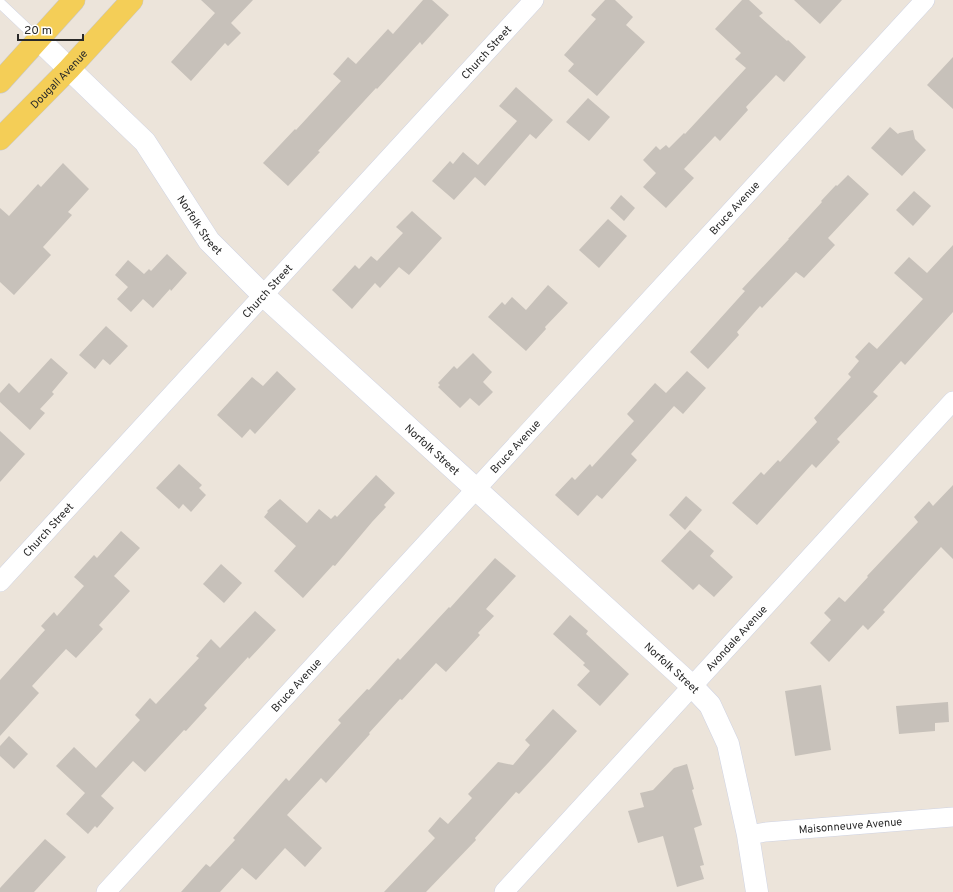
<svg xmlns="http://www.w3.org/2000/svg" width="953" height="892" font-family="Overpass,sans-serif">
	<rect width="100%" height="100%" fill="#ece4da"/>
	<g fill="#c7c1ba">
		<path d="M 201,0 L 253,0 L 231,23 L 241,33 L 228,46 L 225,43 L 191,81 L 171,62 L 215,13 Z"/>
		<path d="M 423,0 L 432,0 L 449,15 L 422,45 L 420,42 L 377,89 L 376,88 L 318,151 L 320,152 L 288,186 L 263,163 L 295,129 L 296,130 L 341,81 L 333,74 L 348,57 L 356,64 L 388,29 L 393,34 Z"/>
		<path d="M 605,0 L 615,0 L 633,17 L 626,25 L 645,42 L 597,96 L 568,71 L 574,64 L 564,55 L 596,19 L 591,15 Z"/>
		<path d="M 742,0 L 749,0 L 763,13 L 759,16 L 787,41 L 788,40 L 806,57 L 784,82 L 776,75 L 746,107 L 748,110 L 720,141 L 715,136 L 684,169 L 694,178 L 666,208 L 643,187 L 656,173 L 643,160 L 656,146 L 660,150 L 666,145 L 669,148 L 684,133 L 685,134 L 746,68 L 735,59 L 741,53 L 715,29 Z"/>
		<path d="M 794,0 L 842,0 L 820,24 Z"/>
		<path d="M 953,57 L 953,109 L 927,85 Z"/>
		<path d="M 516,87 L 553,120 L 536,139 L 530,134 L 485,186 L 475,177 L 454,200 L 432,181 L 450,161 L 453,164 L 463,152 L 478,165 L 517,121 L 499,106 Z"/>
		<path d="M 588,98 L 610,117 L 589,141 L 566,122 Z"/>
		<path d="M 890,127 L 898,134 L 899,133 L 913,130 L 915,139 L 926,150 L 902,176 L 871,148 Z"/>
		<path d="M 63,163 L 89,189 L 68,212 L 72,215 L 43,247 L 51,255 L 14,295 L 0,282 L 0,208 L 9,216 L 38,184 L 41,187 Z"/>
		<path d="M 848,175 L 869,194 L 828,238 L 835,245 L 804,278 L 796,272 L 762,308 L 760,306 L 737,332 L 739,335 L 708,369 L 690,352 L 745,291 L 742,289 L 789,239 L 788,239 L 822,202 L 821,201 L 836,185 L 837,186 Z"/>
		<path d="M 914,191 L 931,206 L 913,226 L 896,210 Z"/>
		<path d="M 621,195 L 635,208 L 624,221 L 610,208 Z"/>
		<path d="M 412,211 L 442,238 L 409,275 L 399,267 L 380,288 L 375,283 L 352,309 L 332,290 L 355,265 L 359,269 L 371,256 L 377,261 L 403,233 L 396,227 Z"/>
		<path d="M 608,219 L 627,236 L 599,268 L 579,250 Z"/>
		<path d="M 953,245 L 953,312 L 905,365 L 901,361 L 873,392 L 878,396 L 837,439 L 840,442 L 816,468 L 812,464 L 757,525 L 732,503 L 761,472 L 764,475 L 778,460 L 780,462 L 817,422 L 814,418 L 851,377 L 848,374 L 859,361 L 855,357 L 869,342 L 877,349 L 923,299 L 894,273 L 909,257 L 927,273 Z"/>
		<path d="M 167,254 L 187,273 L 171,291 L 170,289 L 153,308 L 143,299 L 131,312 L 117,299 L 128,287 L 115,275 L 128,260 L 144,274 L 149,269 L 151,271 Z"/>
		<path d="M 548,285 L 568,303 L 545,327 L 546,329 L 526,351 L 488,317 L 502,302 L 505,305 L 512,297 L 526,310 Z"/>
		<path d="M 106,326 L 128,346 L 110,365 L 103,359 L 95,369 L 79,355 Z"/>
		<path d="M 473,353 L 492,372 L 483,382 L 493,392 L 479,406 L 470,398 L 460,408 L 438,387 L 440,385 L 438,383 L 454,366 L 457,369 Z"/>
		<path d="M 51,358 L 68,373 L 52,392 L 54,394 L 40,409 L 45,413 L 30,430 L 0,402 L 0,393 L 9,383 L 19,393 Z"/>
		<path d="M 277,371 L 296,389 L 255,434 L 250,429 L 242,438 L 217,415 L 252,377 L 263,386 Z"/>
		<path d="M 687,371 L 706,388 L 683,414 L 674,406 L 631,454 L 637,460 L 602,499 L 597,495 L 578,516 L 555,495 L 572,477 L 575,480 L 590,464 L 592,467 L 634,421 L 627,414 L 655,383 L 666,393 Z"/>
		<path d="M 0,431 L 25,454 L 0,482 Z"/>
		<path d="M 179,464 L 202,485 L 199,488 L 206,495 L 191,512 L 183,504 L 179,509 L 156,488 Z"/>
		<path d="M 376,475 L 395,493 L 384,505 L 386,507 L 372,522 L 335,566 L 333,565 L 303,598 L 274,571 L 296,546 L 264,517 L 268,512 L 267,511 L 280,499 L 307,523 L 319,509 L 331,519 L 335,515 L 337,517 Z"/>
		<path d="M 953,485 L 953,559 L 941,547 L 883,610 L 885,612 L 868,630 L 863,625 L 829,662 L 810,643 L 831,620 L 824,613 L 839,597 L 845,602 L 868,577 L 867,576 L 918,522 L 914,517 L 929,501 L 933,506 Z"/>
		<path d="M 686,496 L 702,510 L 685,530 L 669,515 Z"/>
		<path d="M 690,530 L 714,551 L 710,556 L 733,577 L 714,597 L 699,584 L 693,590 L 661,561 Z"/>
		<path d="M 121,531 L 140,548 L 114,576 L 130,591 L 99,625 L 103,629 L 76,658 L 66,649 L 32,686 L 39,693 L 0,736 L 0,680 L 45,630 L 41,626 L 54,612 L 57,616 L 84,586 L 74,577 L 94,555 L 97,558 Z"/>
		<path d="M 495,558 L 516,576 L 486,609 L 494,616 L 478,633 L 480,635 L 446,672 L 436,663 L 402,700 L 400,699 L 369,733 L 370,734 L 326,783 L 321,778 L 287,815 L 322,848 L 305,867 L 285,848 L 256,880 L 242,868 L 220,892 L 181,892 L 206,864 L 210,867 L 235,840 L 233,838 L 286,778 L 289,781 L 341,723 L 338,720 L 367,689 L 369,690 L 398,658 L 400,660 L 449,607 L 450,608 Z"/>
		<path d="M 221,564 L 242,583 L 224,603 L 203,584 Z"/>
		<path d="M 255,611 L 276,630 L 249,659 L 248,657 L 204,705 L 207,708 L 186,731 L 184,730 L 145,772 L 133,761 L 101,796 L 114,808 L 97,828 L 95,826 L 88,834 L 66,814 L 85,793 L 56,766 L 74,747 L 96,768 L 140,720 L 135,715 L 150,698 L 156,704 L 199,658 L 196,656 L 211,639 L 220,648 Z"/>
		<path d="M 570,615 L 588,631 L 586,634 L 629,674 L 600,706 L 577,685 L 590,671 L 583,665 L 585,663 L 553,634 Z"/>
		<path d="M 821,685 L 831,750 L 795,756 L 785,691 Z"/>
		<path d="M 948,702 L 949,722 L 935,723 L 935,731 L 899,734 L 896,706 Z"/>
		<path d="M 553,709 L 577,731 L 549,762 L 519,794 L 516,792 L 475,838 L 476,840 L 426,892 L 384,892 L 435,838 L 428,831 L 440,817 L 448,824 L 472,798 L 468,794 L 498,762 L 513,765 L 530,745 L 525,740 Z"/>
		<path d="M 9,736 L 28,754 L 14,769 L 0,756 L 0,746 Z"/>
		<path d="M 687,764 L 694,789 L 692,790 L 702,825 L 694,828 L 704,865 L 700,866 L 704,879 L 677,887 L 663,836 L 638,843 L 628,811 L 644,807 L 640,793 L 653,790 L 674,768 Z"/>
		<path d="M 45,839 L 66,857 L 34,892 L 0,892 L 0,888 Z"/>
	</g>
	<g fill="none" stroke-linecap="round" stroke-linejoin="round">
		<g stroke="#cfd3e3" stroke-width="11">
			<path id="service" d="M 0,3 L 38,39"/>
		</g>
		<g stroke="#cfd3e3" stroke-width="20">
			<g id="minor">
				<path id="s1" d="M 0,582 L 534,0"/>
				<path id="s2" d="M 748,835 L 766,832 L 953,817"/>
				<path id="s3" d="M 106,892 L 925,0"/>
				<path id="s4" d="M 504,892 L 953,401"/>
			</g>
		</g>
		<g stroke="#cfd3e3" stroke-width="23">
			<g id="tertiary">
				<path id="s5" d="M 38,39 L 145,142 L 209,241 L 263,295 L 692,686 L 710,705 L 728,744 L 748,835 L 757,892"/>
			</g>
		</g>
		<g stroke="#c7c7c7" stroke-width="23">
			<g id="primary">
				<path d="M 0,82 L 74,0"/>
				<path id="s6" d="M 0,139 L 69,69 L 132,0"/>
			</g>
		</g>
		<use href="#service" stroke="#fff" stroke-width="10"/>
		<use href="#minor" stroke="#fff" stroke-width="19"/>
		<use href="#tertiary" stroke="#fff" stroke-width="22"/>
		<use href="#primary" stroke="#f4ce57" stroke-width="22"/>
	</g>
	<g text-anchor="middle" stroke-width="3" stroke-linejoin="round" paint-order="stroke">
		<g font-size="11" fill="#292929" stroke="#fff">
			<text dy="4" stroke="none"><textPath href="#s1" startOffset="719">Church Street</textPath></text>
			<text dy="4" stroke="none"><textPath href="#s6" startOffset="84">Dougall Avenue</textPath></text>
			<text dy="4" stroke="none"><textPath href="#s3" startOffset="929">Bruce Avenue</textPath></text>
			<text dy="4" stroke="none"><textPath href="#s5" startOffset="248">Norfolk Street</textPath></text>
			<text dy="4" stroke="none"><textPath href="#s1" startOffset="395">Church Street</textPath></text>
			<text dy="4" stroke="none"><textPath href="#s3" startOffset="605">Bruce Avenue</textPath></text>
			<text dy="4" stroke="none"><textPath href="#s5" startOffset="572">Norfolk Street</textPath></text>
			<text dy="4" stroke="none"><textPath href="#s1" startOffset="71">Church Street</textPath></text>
			<text dy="4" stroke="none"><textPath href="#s4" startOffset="344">Avondale Avenue</textPath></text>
			<text dy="4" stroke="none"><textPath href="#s5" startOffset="896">Norfolk Street</textPath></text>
			<text dy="4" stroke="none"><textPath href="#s3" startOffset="281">Bruce Avenue</textPath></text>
			<text dy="4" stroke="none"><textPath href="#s2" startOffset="103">Maisonneuve Avenue</textPath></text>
		</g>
	</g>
	<path d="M18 34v6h65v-6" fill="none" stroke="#292929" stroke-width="2"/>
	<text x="24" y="34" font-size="12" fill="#292929" stroke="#ffffff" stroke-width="3" paint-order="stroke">20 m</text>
</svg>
